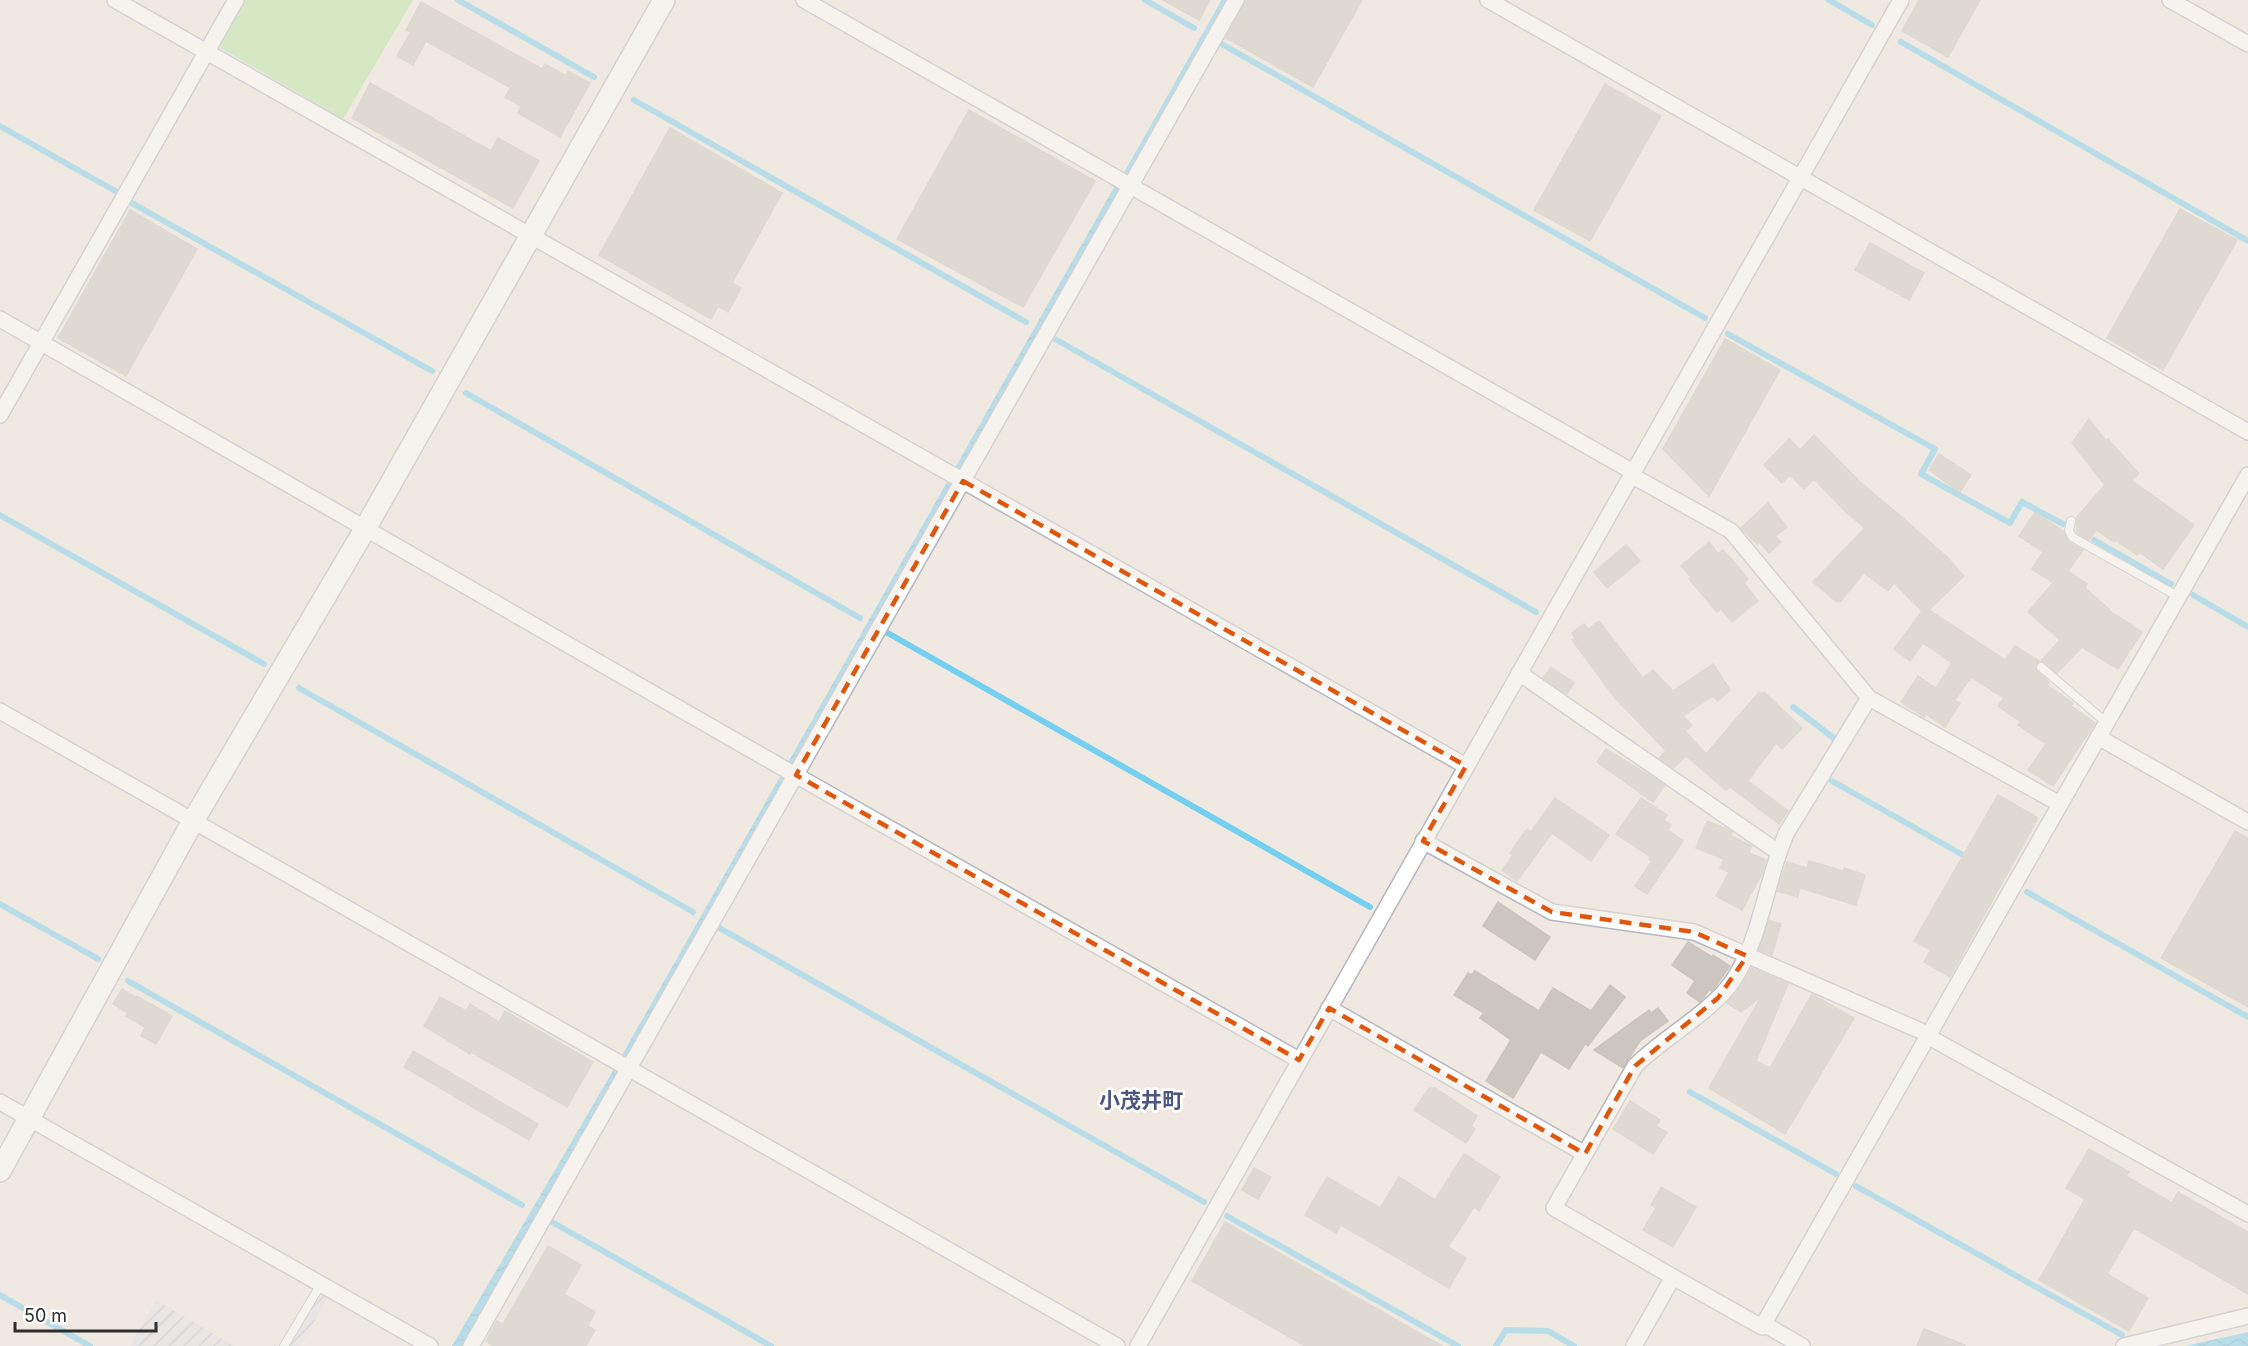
<svg xmlns="http://www.w3.org/2000/svg" width="2248" height="1346" font-family="Inter,'Noto Sans JP',sans-serif">
	<defs>
		<pattern id="industrial-furrows" width="10" height="10" patternUnits="userSpaceOnUse" patternTransform="scale(1.5)"><rect width="10" height="10" fill="#e3e1e8"/><path d="M-1 1l2-2M0 10L10 0M9 11l2-2" fill="none" stroke="#c3c1c7"/></pattern>
		<pattern id="water-waves" width="16" height="10" patternUnits="userSpaceOnUse" patternTransform="scale(1.5)"><rect width="16" height="10" fill="#75cff0"/><path d="M0 5q4-4 8 0t8 0" fill="none" stroke="#66b2ce"/></pattern>
	</defs>
	<rect width="100%" height="100%" fill="#efe9e1"/>
	<g fill="url(#industrial-furrows)">
		<path d="M 314,1288 L 328,1297 L 300,1346 L 273,1346 L 282,1343 Z"/>
		<path d="M 156,1300 L 234,1346 L 130,1346 Z"/>
	</g>
	<path fill="#b6e59e" d="M 246,0 L 413,0 L 343,119 L 219,47 Z"/>
	<g fill="url(#water-waves)">
		<path d="M 1116,184 L 1121,187 L 463,1346 L 452,1346 L 621,1057 Z"/>
		<path d="M 2248,1332 L 2248,1346 L 2185,1346 Z"/>
	</g>
	<g fill="none" stroke-linecap="round" stroke-linejoin="round">
		<g stroke="#75cff0" stroke-width="6">
			<path d="M 458,0 L 594,77"/>
			<path d="M 1145,0 L 1194,28"/>
			<path d="M 1829,0 L 1872,25"/>
			<path d="M 1901,42 L 2248,241"/>
			<path d="M 1220,43 L 1705,318"/>
			<path d="M 634,100 L 1026,322"/>
			<path d="M 0,126 L 117,192"/>
			<path d="M 1125,177 L 1225,0"/>
			<path d="M 130,202 L 432,371"/>
			<path d="M 1728,334 L 1935,449 L 1921,474 L 2010,523 L 2022,502 L 2063,524"/>
			<path d="M 1055,339 L 1536,612"/>
			<path d="M 466,393 L 860,618"/>
			<path d="M 0,515 L 264,664"/>
			<path d="M 2094,540 L 2171,584"/>
			<path d="M 2193,595 L 2248,627"/>
			<path d="M 886,632 L 1370,907"/>
			<path d="M 299,688 L 693,912"/>
			<path d="M 1793,707 L 1835,739"/>
			<path d="M 1832,781 L 1970,859"/>
			<path d="M 2027,892 L 2248,1017"/>
			<path d="M 0,904 L 98,959"/>
			<path d="M 716,926 L 1204,1202"/>
			<path d="M 128,981 L 522,1205"/>
			<path d="M 1690,1092 L 1836,1174"/>
			<path d="M 1856,1186 L 2122,1335"/>
			<path d="M 1227,1216 L 1458,1346"/>
			<path d="M 552,1222 L 771,1346"/>
			<path d="M 0,1295 L 90,1346"/>
			<path d="M 1496,1346 L 1506,1330 L 1548,1331 L 1574,1346"/>
		</g>
	</g>
	<g fill="#cbc7bf" stroke="#cbc5ba" stroke-width="1.5">
		<path d="M 1163,0 L 1210,0 L 1199,20 Z"/>
		<path d="M 1246,0 L 1362,0 L 1313,87 L 1226,38 Z"/>
		<path d="M 1919,0 L 1980,0 L 1948,57 L 1902,31 Z"/>
		<path d="M 421,2 L 542,69 L 545,64 L 566,76 L 568,71 L 590,83 L 560,137 L 518,113 L 521,106 L 505,97 L 511,88 L 426,41 L 413,65 L 397,56 L 411,32 L 406,30 Z"/>
		<path d="M 370,83 L 491,151 L 498,138 L 539,161 L 513,208 L 352,118 Z"/>
		<path d="M 1605,84 L 1661,116 L 1590,241 L 1534,210 Z"/>
		<path d="M 969,110 L 1095,181 L 1023,307 L 897,239 Z"/>
		<path d="M 670,128 L 782,193 L 732,283 L 741,288 L 728,312 L 718,306 L 711,319 L 599,255 Z"/>
		<path d="M 2180,209 L 2237,240 L 2163,370 L 2107,338 Z"/>
		<path d="M 130,210 L 197,249 L 126,376 L 58,338 Z"/>
		<path d="M 1870,243 L 1924,273 L 1909,300 L 1855,270 Z"/>
		<path d="M 1725,339 L 1780,370 L 1709,496 L 1663,449 Z"/>
		<path d="M 2089,419 L 2106,441 L 2108,439 L 2139,474 L 2131,480 L 2194,525 L 2163,569 L 2139,552 L 2137,555 L 2115,540 L 2114,542 L 2096,530 L 2089,540 L 2077,533 L 2076,518 L 2105,485 L 2072,443 Z"/>
		<path d="M 1814,435 L 1859,481 L 1904,519 L 1947,557 L 1964,576 L 1929,610 L 2005,660 L 2015,646 L 2039,661 L 2035,668 L 2049,682 L 2047,685 L 2073,703 L 2071,706 L 2095,723 L 2053,786 L 2028,770 L 2046,744 L 2018,725 L 2021,722 L 1998,706 L 2004,698 L 1971,677 L 1955,700 L 1960,703 L 1945,727 L 1926,714 L 1924,717 L 1901,702 L 1918,676 L 1936,688 L 1952,663 L 1923,643 L 1910,661 L 1894,649 L 1922,611 L 1894,583 L 1888,591 L 1864,573 L 1840,602 L 1838,600 L 1837,602 L 1813,582 L 1865,528 L 1846,512 L 1814,479 L 1804,489 L 1790,475 L 1782,483 L 1764,465 L 1789,439 L 1800,450 Z"/>
		<path d="M 1939,454 L 1971,475 L 1960,492 L 1929,470 Z"/>
		<path d="M 1768,503 L 1787,527 L 1775,536 L 1781,542 L 1769,553 L 1759,542 L 1757,544 L 1741,528 Z"/>
		<path d="M 2035,512 L 2063,531 L 2068,542 L 2083,550 L 2068,571 L 2087,584 L 2085,588 L 2109,609 L 2108,610 L 2142,632 L 2118,669 L 2082,647 L 2057,673 L 2041,661 L 2060,640 L 2028,612 L 2053,583 L 2032,569 L 2043,552 L 2019,536 Z"/>
		<path d="M 1709,542 L 1718,554 L 1722,550 L 1729,556 L 1748,579 L 1744,583 L 1758,601 L 1732,622 L 1721,609 L 1717,612 L 1689,579 L 1691,577 L 1681,566 Z"/>
		<path d="M 1626,545 L 1640,561 L 1607,588 L 1594,572 Z"/>
		<path d="M 1599,621 L 1643,678 L 1653,670 L 1673,691 L 1713,664 L 1730,690 L 1718,701 L 1713,696 L 1683,716 L 1692,725 L 1685,731 L 1706,754 L 1759,692 L 1761,694 L 1764,692 L 1802,728 L 1782,749 L 1776,743 L 1748,781 L 1788,811 L 1779,824 L 1730,787 L 1726,790 L 1686,756 L 1673,768 L 1659,758 L 1666,751 L 1615,698 L 1572,640 L 1575,638 L 1572,633 L 1584,624 L 1588,629 Z"/>
		<path d="M 1551,667 L 1574,683 L 1567,694 L 1543,678 Z"/>
		<path d="M 1606,749 L 1665,785 L 1653,802 L 1597,762 Z"/>
		<path d="M 1998,795 L 2038,818 L 1950,977 L 1924,962 L 1931,950 L 1914,941 Z"/>
		<path d="M 1555,798 L 1609,835 L 1591,861 L 1552,833 L 1517,881 L 1502,870 L 1513,855 L 1510,853 L 1527,829 L 1531,832 Z"/>
		<path d="M 1641,798 L 1667,815 L 1664,820 L 1671,825 L 1668,830 L 1683,841 L 1647,894 L 1635,886 L 1652,861 L 1649,859 L 1651,857 L 1616,834 Z"/>
		<path d="M 1707,821 L 1729,830 L 1732,832 L 1731,836 L 1752,846 L 1749,853 L 1766,860 L 1763,872 L 1742,910 L 1716,896 L 1729,872 L 1720,868 L 1724,859 L 1696,848 Z"/>
		<path d="M 2235,831 L 2248,839 L 2248,1007 L 2161,958 Z"/>
		<path d="M 1809,861 L 1843,871 L 1844,868 L 1865,875 L 1856,905 L 1800,888 L 1798,897 L 1777,891 L 1787,862 L 1807,868 Z"/>
		<path d="M 1498,902 L 1550,937 L 1535,960 L 1483,926 Z"/>
		<path d="M 1769,920 L 1781,924 L 1772,955 L 1759,950 Z"/>
		<path d="M 1688,942 L 1712,957 L 1713,955 L 1730,966 L 1715,987 L 1711,991 L 1709,990 L 1700,1002 L 1687,993 L 1695,981 L 1672,965 Z"/>
		<path d="M 1752,968 L 1788,984 L 1756,1061 L 1770,1068 L 1812,994 L 1854,1018 L 1785,1134 L 1709,1088 L 1761,997 L 1741,1012 L 1727,1003 L 1740,987 Z"/>
		<path d="M 1475,971 L 1539,1011 L 1553,988 L 1591,1011 L 1610,985 L 1625,997 L 1588,1046 L 1585,1044 L 1569,1069 L 1541,1052 L 1513,1098 L 1486,1081 L 1511,1040 L 1480,1018 L 1484,1013 L 1454,995 L 1468,973 L 1472,975 Z"/>
		<path d="M 122,989 L 136,998 L 137,996 L 172,1016 L 156,1044 L 141,1036 L 145,1027 L 126,1016 L 128,1013 L 113,1004 Z"/>
		<path d="M 440,997 L 466,1011 L 470,1004 L 499,1022 L 505,1011 L 593,1062 L 567,1107 L 471,1052 L 470,1054 L 424,1026 Z"/>
		<path d="M 1658,1008 L 1668,1021 L 1640,1041 L 1623,1068 L 1594,1050 L 1649,1010 L 1651,1013 Z"/>
		<path d="M 413,1051 L 538,1124 L 529,1140 L 404,1067 Z"/>
		<path d="M 1429,1088 L 1435,1088 L 1477,1116 L 1471,1126 L 1475,1129 L 1466,1143 L 1414,1110 Z"/>
		<path d="M 1630,1101 L 1660,1120 L 1656,1126 L 1667,1132 L 1653,1154 L 1613,1129 Z"/>
		<path d="M 2089,1149 L 2129,1172 L 2126,1176 L 2172,1203 L 2178,1192 L 2248,1232 L 2248,1294 L 2134,1228 L 2107,1274 L 2148,1298 L 2129,1331 L 2039,1280 L 2085,1199 L 2066,1188 Z"/>
		<path d="M 1464,1154 L 1500,1177 L 1479,1211 L 1474,1207 L 1448,1247 L 1466,1258 L 1449,1288 L 1341,1225 L 1336,1233 L 1305,1215 L 1327,1177 L 1380,1208 L 1399,1177 L 1435,1200 Z"/>
		<path d="M 1254,1168 L 1271,1177 L 1258,1199 L 1242,1190 Z"/>
		<path d="M 1661,1187 L 1696,1207 L 1673,1247 L 1643,1230 L 1656,1208 L 1651,1205 Z"/>
		<path d="M 1225,1222 L 1442,1346 L 1305,1346 L 1192,1281 Z"/>
		<path d="M 548,1246 L 581,1265 L 564,1294 L 595,1312 L 588,1326 L 595,1330 L 586,1346 L 494,1346 L 486,1341 L 497,1321 L 503,1324 Z"/>
		<path d="M 1924,1329 L 1965,1345 L 1965,1346 L 1917,1346 Z"/>
	</g>
	<g fill="none" stroke-linecap="round" stroke-linejoin="round">
		<g stroke="#b4b7c1" stroke-width="10">
			<g id="lane">
				<path d="M 2071,521 L 2069,530 L 2072,537 L 2179,597"/>
				<path d="M 2041,667 L 2107,723"/>
				<path d="M 284,1346 L 321,1284"/>
			</g>
		</g>
		<g stroke="#b4b7c1" stroke-width="18">
			<g id="street">
				<path d="M 115,0 L 1466,766"/>
				<path d="M 804,0 L 1633,472"/>
				<path d="M 1488,0 L 2248,432"/>
				<path d="M 2170,0 L 2248,44"/>
				<path d="M 0,319 L 790,772 L 1299,1060"/>
				<path d="M 0,415 L 236,0"/>
				<path d="M 1631,475 L 1731,531 L 1869,698 L 2060,804"/>
				<path d="M 1519,673 L 1778,852"/>
				<path d="M 0,711 L 1117,1346"/>
				<path d="M 2098,737 L 2248,822"/>
				<path d="M 1423,841 L 1552,912 L 1694,932 L 1930,1035"/>
				<path d="M 1329,1008 L 1585,1154"/>
				<path d="M 1929,1037 L 2248,1214"/>
				<path d="M 0,1102 L 430,1346"/>
				<path d="M 1673,1277 L 1554,1208 L 1635,1066 C 1664,1037 1709,1014 1732,982 C 1761,941 1766,878 1787,832 L 1869,698"/>
				<path d="M 1764,1324 L 1802,1346"/>
				<path d="M 471,1346 L 1236,0"/>
				<path d="M 1138,1346 L 1901,0"/>
				<path d="M 1634,1346 L 1673,1277 L 1762,1327 L 2248,475"/>
				<path d="M 2124,1346 L 2248,1316"/>
			</g>
		</g>
		<g stroke="#b4b7c1" stroke-width="24">
			<path id="secondary" d="M 0,1171 L 193,821 L 365,529 L 664,0"/>
		</g>
		<use href="#lane" stroke="#fff" stroke-width="8"/>
		<use href="#street" stroke="#fff" stroke-width="15"/>
		<use href="#secondary" stroke="#fff" stroke-width="21"/>
	</g>
	<path d="M0 0H2248V1346H0ZM 963,481 L 1466,766 L 1423,841 L 1552,912 L 1694,932 L 1747,956 L 1718,998 L 1635,1066 L 1585,1154 L 1329,1008 L 1299,1060 L 796,775 Z" fill="#efe9e1" fill-opacity=".55" fill-rule="evenodd"/>
	<path fill="none" stroke="#df570e" stroke-width="4.5" stroke-dasharray="12 8" stroke-linejoin="round" d="M 963,481 L 1466,766 L 1423,841 L 1552,912 L 1694,932 L 1747,956 L 1718,998 L 1635,1066 L 1585,1154 L 1329,1008 L 1299,1060 L 796,775 Z"/>
	<g text-anchor="middle" stroke-width="5" stroke-linejoin="round" paint-order="stroke">
		<g font-size="21" font-weight="bold" fill="#4d5680" stroke="#fff">
			<text x="1141" y="1108">小茂井町</text>
		</g>
	</g>
	<path d="M15 1322v9h141v-9" fill="none" stroke="#2e2e2e" stroke-width="3"/>
	<text x="24" y="1322" font-size="18" fill="#2e2e2e" stroke="#ffffff" stroke-width="4.5" paint-order="stroke">50 m</text>
</svg>
